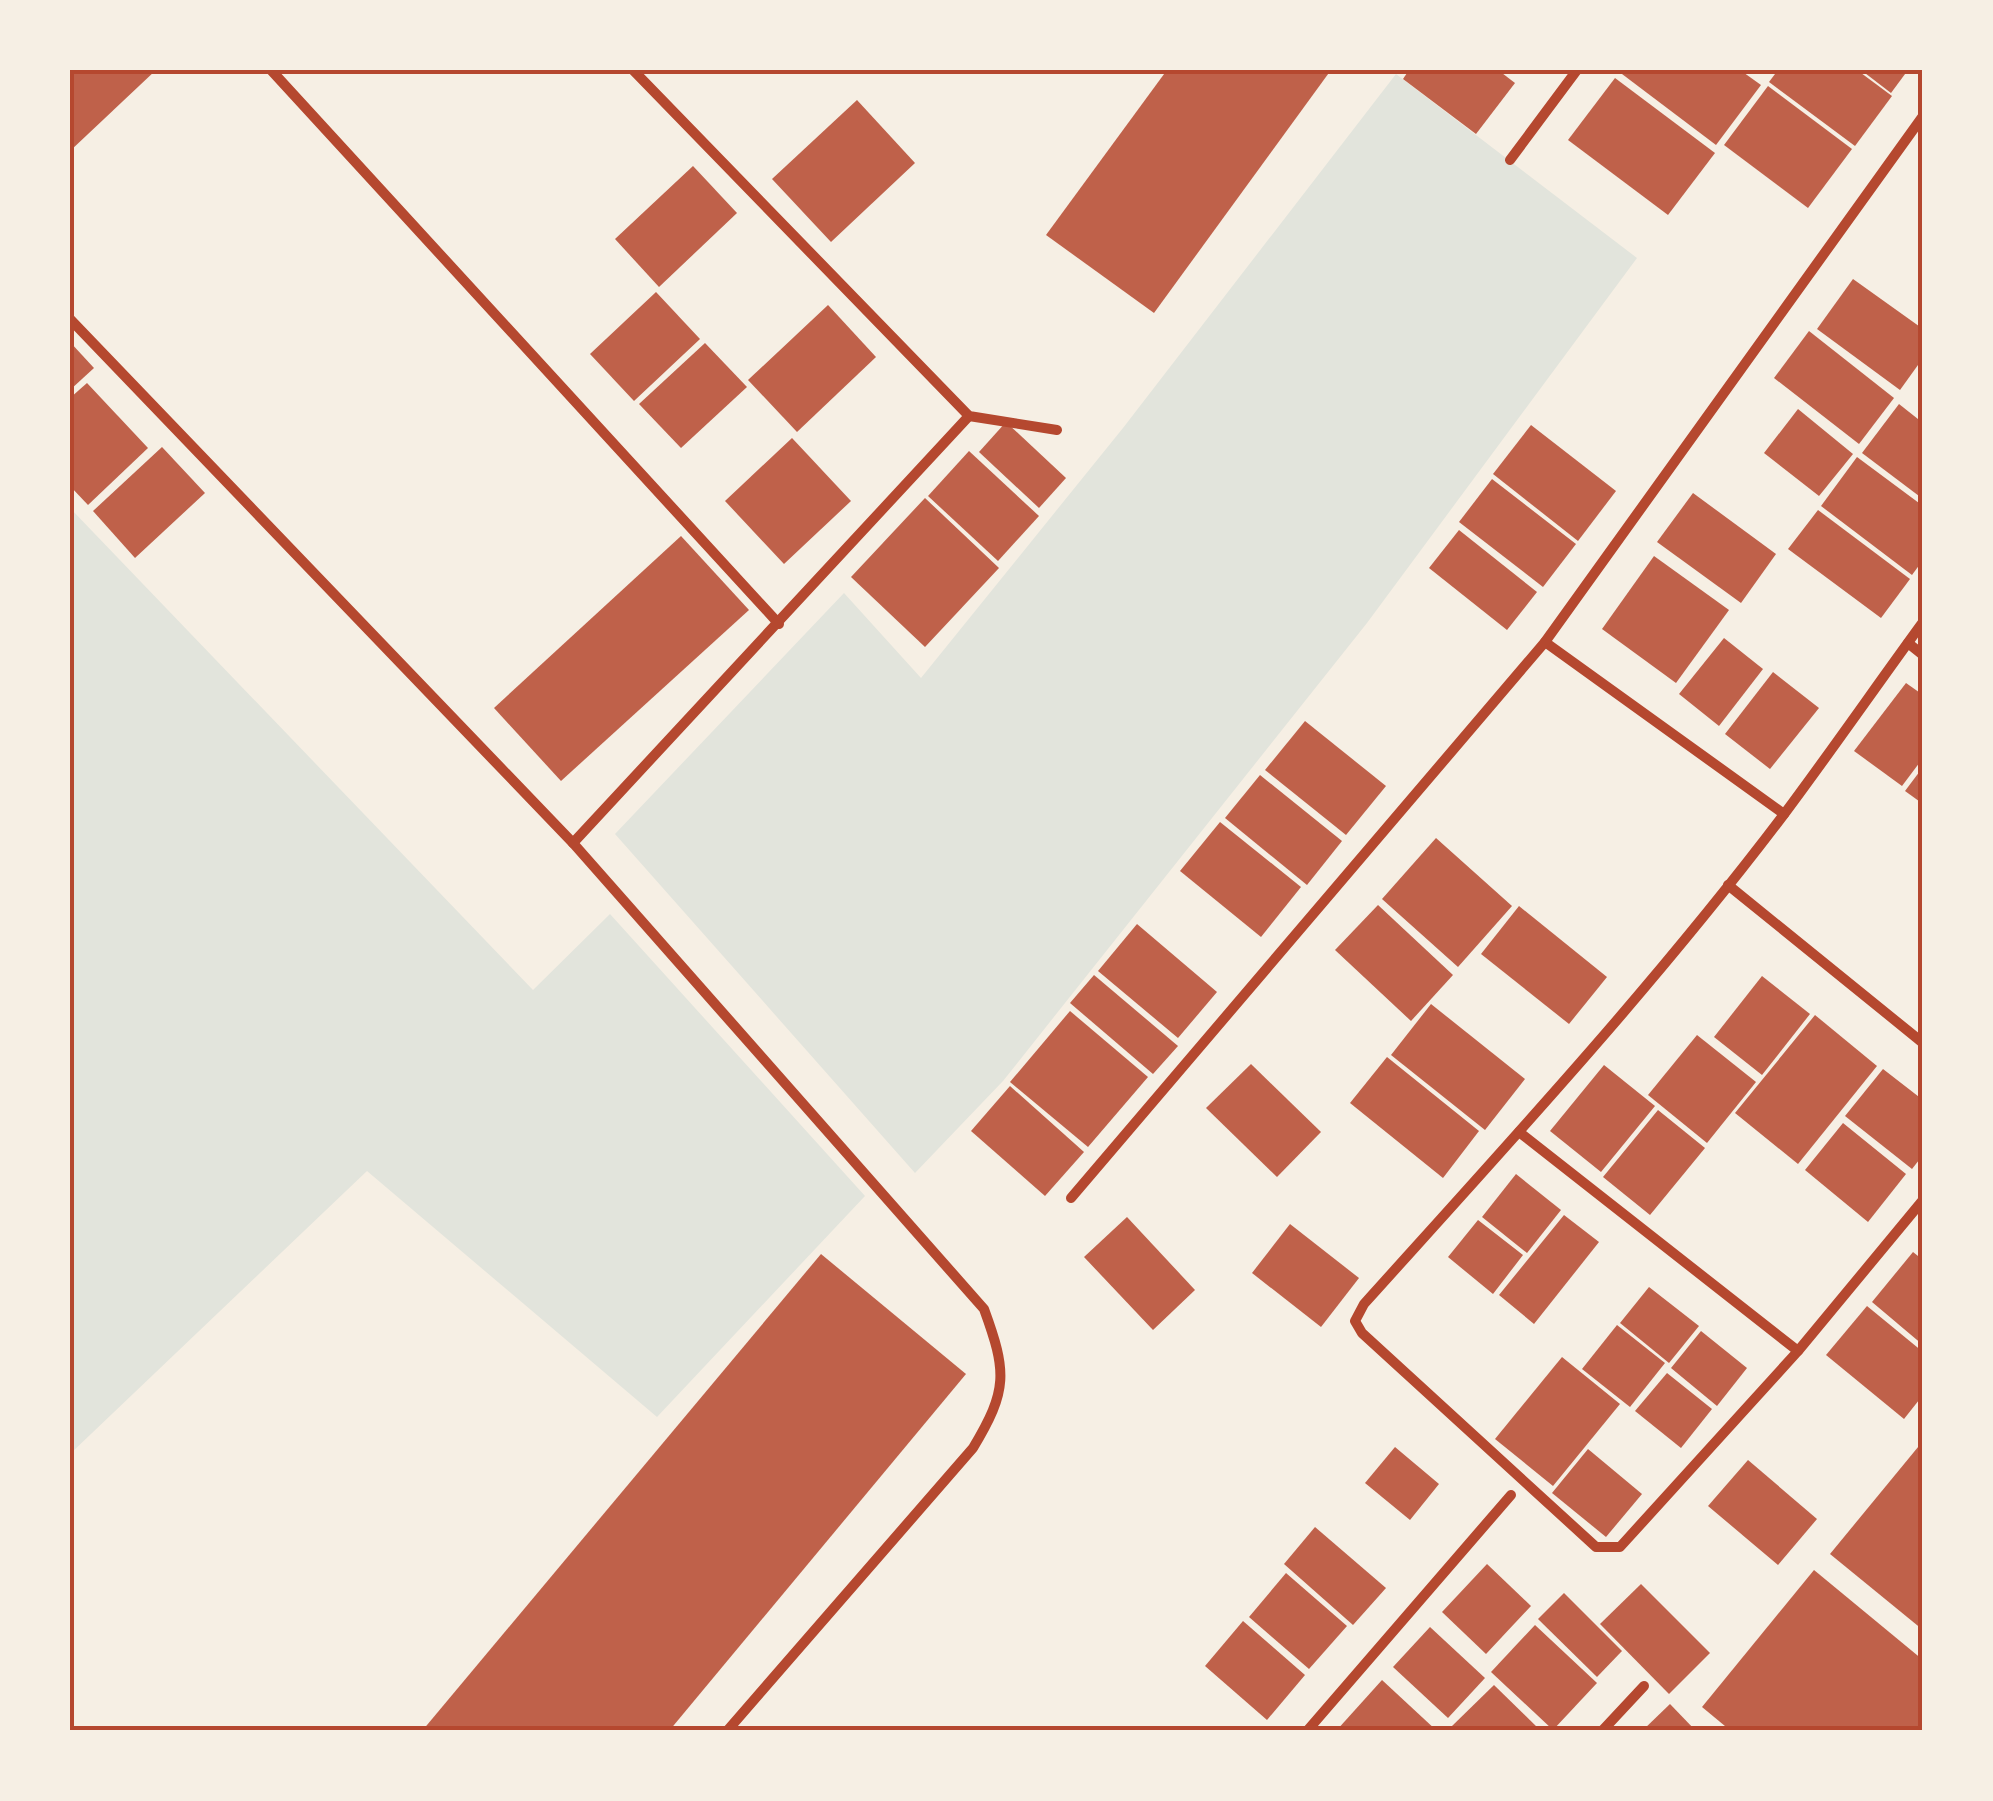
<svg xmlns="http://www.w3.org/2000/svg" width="1993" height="1801" font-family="Ubuntu,sans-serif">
	<rect width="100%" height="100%" fill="#f6efe4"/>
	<g fill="#e2e4dc">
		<path d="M 1396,74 L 1637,258 L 1367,623 L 1003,1081 L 915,1173 L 615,834 L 844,593 L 921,678 L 1123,428 Z"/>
		<path d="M 70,508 L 533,990 L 610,914 L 865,1196 L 657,1417 L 367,1171 L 70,1454 Z"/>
	</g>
	<g fill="#bf614a">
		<path d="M 70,70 L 156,70 L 70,151 Z"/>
		<path d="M 1167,70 L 1331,70 L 1154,313 L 1046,235 Z"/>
		<path d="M 1409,70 L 1498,70 L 1515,83 L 1476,134 L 1403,79 Z"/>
		<path d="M 1625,70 L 1740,70 L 1761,85 L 1716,145 L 1622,74 Z"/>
		<path d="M 1778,70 L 1857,70 L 1892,96 L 1855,146 L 1769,82 Z"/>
		<path d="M 1861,70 L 1908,70 L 1891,93 Z"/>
		<path d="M 1615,78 L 1715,153 L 1668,215 L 1568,140 Z"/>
		<path d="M 1768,86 L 1852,149 L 1808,208 L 1724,145 Z"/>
		<path d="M 857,100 L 915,163 L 831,242 L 772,179 Z"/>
		<path d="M 693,166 L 737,213 L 659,287 L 615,239 Z"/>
		<path d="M 1853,279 L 1923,329 L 1923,358 L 1900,390 L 1817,329 Z"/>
		<path d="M 656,292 L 700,339 L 634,401 L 590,354 Z"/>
		<path d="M 828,305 L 876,357 L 797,432 L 748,380 Z"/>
		<path d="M 1809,331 L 1894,398 L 1859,444 L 1774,378 Z"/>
		<path d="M 70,342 L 94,368 L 70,390 Z"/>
		<path d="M 705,343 L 747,387 L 681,448 L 639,404 Z"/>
		<path d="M 87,383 L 148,448 L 88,505 L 70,486 L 70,398 Z"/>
		<path d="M 1899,404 L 1923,423 L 1923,499 L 1862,453 Z"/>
		<path d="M 1798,409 L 1853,454 L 1819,496 L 1764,453 Z"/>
		<path d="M 1006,422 L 1066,478 L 1039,508 L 979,452 Z"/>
		<path d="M 1531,425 L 1616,491 L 1578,541 L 1493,474 Z"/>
		<path d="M 792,438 L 851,501 L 784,564 L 725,501 Z"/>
		<path d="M 162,447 L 205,493 L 135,558 L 93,511 Z"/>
		<path d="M 969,451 L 1039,516 L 998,561 L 928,496 Z"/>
		<path d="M 1857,457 L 1923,506 L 1923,560 L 1912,575 L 1821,506 Z"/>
		<path d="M 1492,479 L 1576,544 L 1543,587 L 1459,522 Z"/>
		<path d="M 1693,493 L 1776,554 L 1741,603 L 1657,542 Z"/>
		<path d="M 925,498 L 999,568 L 925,647 L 851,577 Z"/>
		<path d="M 1818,510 L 1910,579 L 1881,618 L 1788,549 Z"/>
		<path d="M 1459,530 L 1537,592 L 1507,630 L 1429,568 Z"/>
		<path d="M 681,536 L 749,610 L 561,781 L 494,708 Z"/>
		<path d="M 1654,556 L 1729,610 L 1676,683 L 1602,629 Z"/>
		<path d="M 1724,638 L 1763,669 L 1719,726 L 1679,694 Z"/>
		<path d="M 1773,672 L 1819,708 L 1770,769 L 1725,734 Z"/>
		<path d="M 1906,683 L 1923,695 L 1923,758 L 1902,786 L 1854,751 Z"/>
		<path d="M 1305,721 L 1386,786 L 1346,835 L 1265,770 Z"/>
		<path d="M 1923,767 L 1923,804 L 1905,791 Z"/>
		<path d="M 1260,775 L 1342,841 L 1307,885 L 1225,818 Z"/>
		<path d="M 1220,822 L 1301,887 L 1261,937 L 1180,871 Z"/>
		<path d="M 1436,838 L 1512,906 L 1458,967 L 1382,899 Z"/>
		<path d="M 1378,905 L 1453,975 L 1411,1021 L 1335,950 Z"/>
		<path d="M 1519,906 L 1607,977 L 1569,1024 L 1481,954 Z"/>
		<path d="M 1137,924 L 1217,992 L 1178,1038 L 1098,971 Z"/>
		<path d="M 1094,975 L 1178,1046 L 1153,1074 L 1070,1003 Z"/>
		<path d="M 1762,976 L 1810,1014 L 1762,1075 L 1714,1037 Z"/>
		<path d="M 1431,1004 L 1525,1079 L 1485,1130 L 1391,1055 Z"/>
		<path d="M 1070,1011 L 1148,1077 L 1088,1147 L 1010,1082 Z"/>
		<path d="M 1815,1015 L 1877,1066 L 1798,1164 L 1735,1113 Z"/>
		<path d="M 1697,1035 L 1756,1082 L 1707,1143 L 1648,1095 Z"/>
		<path d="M 1387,1057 L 1479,1131 L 1443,1178 L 1350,1103 Z"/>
		<path d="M 1251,1064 L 1321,1132 L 1277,1177 L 1206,1108 Z"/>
		<path d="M 1604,1065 L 1655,1106 L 1601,1172 L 1550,1131 Z"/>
		<path d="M 1883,1069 L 1923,1100 L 1923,1155 L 1912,1169 L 1845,1116 Z"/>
		<path d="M 1010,1086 L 1084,1152 L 1045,1196 L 971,1131 Z"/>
		<path d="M 1658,1110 L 1705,1148 L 1650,1215 L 1603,1177 Z"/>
		<path d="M 1843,1123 L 1906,1174 L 1868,1222 L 1805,1170 Z"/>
		<path d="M 1516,1174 L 1561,1210 L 1527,1253 L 1482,1217 Z"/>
		<path d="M 1564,1215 L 1599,1242 L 1534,1324 L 1499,1295 Z"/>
		<path d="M 1127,1217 L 1195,1290 L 1153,1330 L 1084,1257 Z"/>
		<path d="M 1478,1220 L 1523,1255 L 1493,1294 L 1448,1257 Z"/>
		<path d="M 1290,1224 L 1359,1278 L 1321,1327 L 1252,1273 Z"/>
		<path d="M 1913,1252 L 1923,1260 L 1923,1345 L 1872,1302 Z"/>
		<path d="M 821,1254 L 966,1374 L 669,1731 L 422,1731 Z"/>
		<path d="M 1649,1287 L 1699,1326 L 1669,1363 L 1620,1323 Z"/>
		<path d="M 1867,1306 L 1923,1352 L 1923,1395 L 1904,1419 L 1826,1355 Z"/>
		<path d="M 1617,1325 L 1665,1363 L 1630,1407 L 1582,1369 Z"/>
		<path d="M 1701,1331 L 1747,1368 L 1717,1406 L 1671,1368 Z"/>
		<path d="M 1562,1357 L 1620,1404 L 1553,1486 L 1495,1439 Z"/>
		<path d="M 1667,1373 L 1712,1409 L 1681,1448 L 1635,1411 Z"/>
		<path d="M 1923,1441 L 1923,1630 L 1830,1554 Z"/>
		<path d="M 1395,1447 L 1439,1484 L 1410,1520 L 1365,1483 Z"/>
		<path d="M 1588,1449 L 1642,1494 L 1606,1537 L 1552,1493 Z"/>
		<path d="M 1748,1460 L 1817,1519 L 1778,1565 L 1708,1506 Z"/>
		<path d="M 1315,1527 L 1386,1588 L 1353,1625 L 1284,1564 Z"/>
		<path d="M 1487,1564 L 1531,1606 L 1486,1654 L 1442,1612 Z"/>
		<path d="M 1814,1570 L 1923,1660 L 1923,1731 L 1731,1731 L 1702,1707 Z"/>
		<path d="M 1286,1573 L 1347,1626 L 1309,1669 L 1249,1617 Z"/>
		<path d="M 1641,1584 L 1710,1653 L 1669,1694 L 1600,1624 Z"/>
		<path d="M 1564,1593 L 1622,1651 L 1597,1677 L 1538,1619 Z"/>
		<path d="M 1243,1621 L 1305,1675 L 1267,1720 L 1205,1666 Z"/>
		<path d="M 1535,1625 L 1597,1683 L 1553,1730 L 1491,1672 Z"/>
		<path d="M 1430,1627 L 1485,1678 L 1448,1718 L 1393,1667 Z"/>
		<path d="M 1382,1680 L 1437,1731 L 1336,1731 Z"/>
		<path d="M 1494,1685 L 1541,1731 L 1455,1731 L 1451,1727 Z"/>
		<path d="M 1670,1704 L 1696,1731 L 1642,1731 Z"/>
	</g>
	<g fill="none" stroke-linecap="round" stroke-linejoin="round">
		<g stroke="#b5482f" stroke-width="10">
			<path d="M 271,70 L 779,624"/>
			<path d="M 633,70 L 969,416 L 1057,430"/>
			<path d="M 1510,160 L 1577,70"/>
			<path d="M 70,319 L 573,843 L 984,1309 C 1007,1372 1008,1390 973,1448 L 727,1731"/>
			<path d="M 1923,622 C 1877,685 1832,750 1785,813 C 1655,985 1508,1144 1364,1304 L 1355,1321 L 1362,1333 L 1596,1547 L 1620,1547 L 1798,1351 L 1923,1200"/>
			<path d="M 1545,642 L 1784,814"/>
			<path d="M 1908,643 L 1923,655"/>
			<path d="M 573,843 L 969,416"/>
			<path d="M 1728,885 L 1923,1043"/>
			<path d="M 1519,1132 L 1798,1351"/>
			<path d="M 1071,1198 L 1545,642 L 1923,116"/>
			<path d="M 1307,1731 L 1511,1495"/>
			<path d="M 1602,1731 L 1644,1686"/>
		</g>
	</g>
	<rect width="1993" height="1801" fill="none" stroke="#f6efe4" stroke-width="145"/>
	<rect x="72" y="72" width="1848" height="1656" fill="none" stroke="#b5482f" stroke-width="4"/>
</svg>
